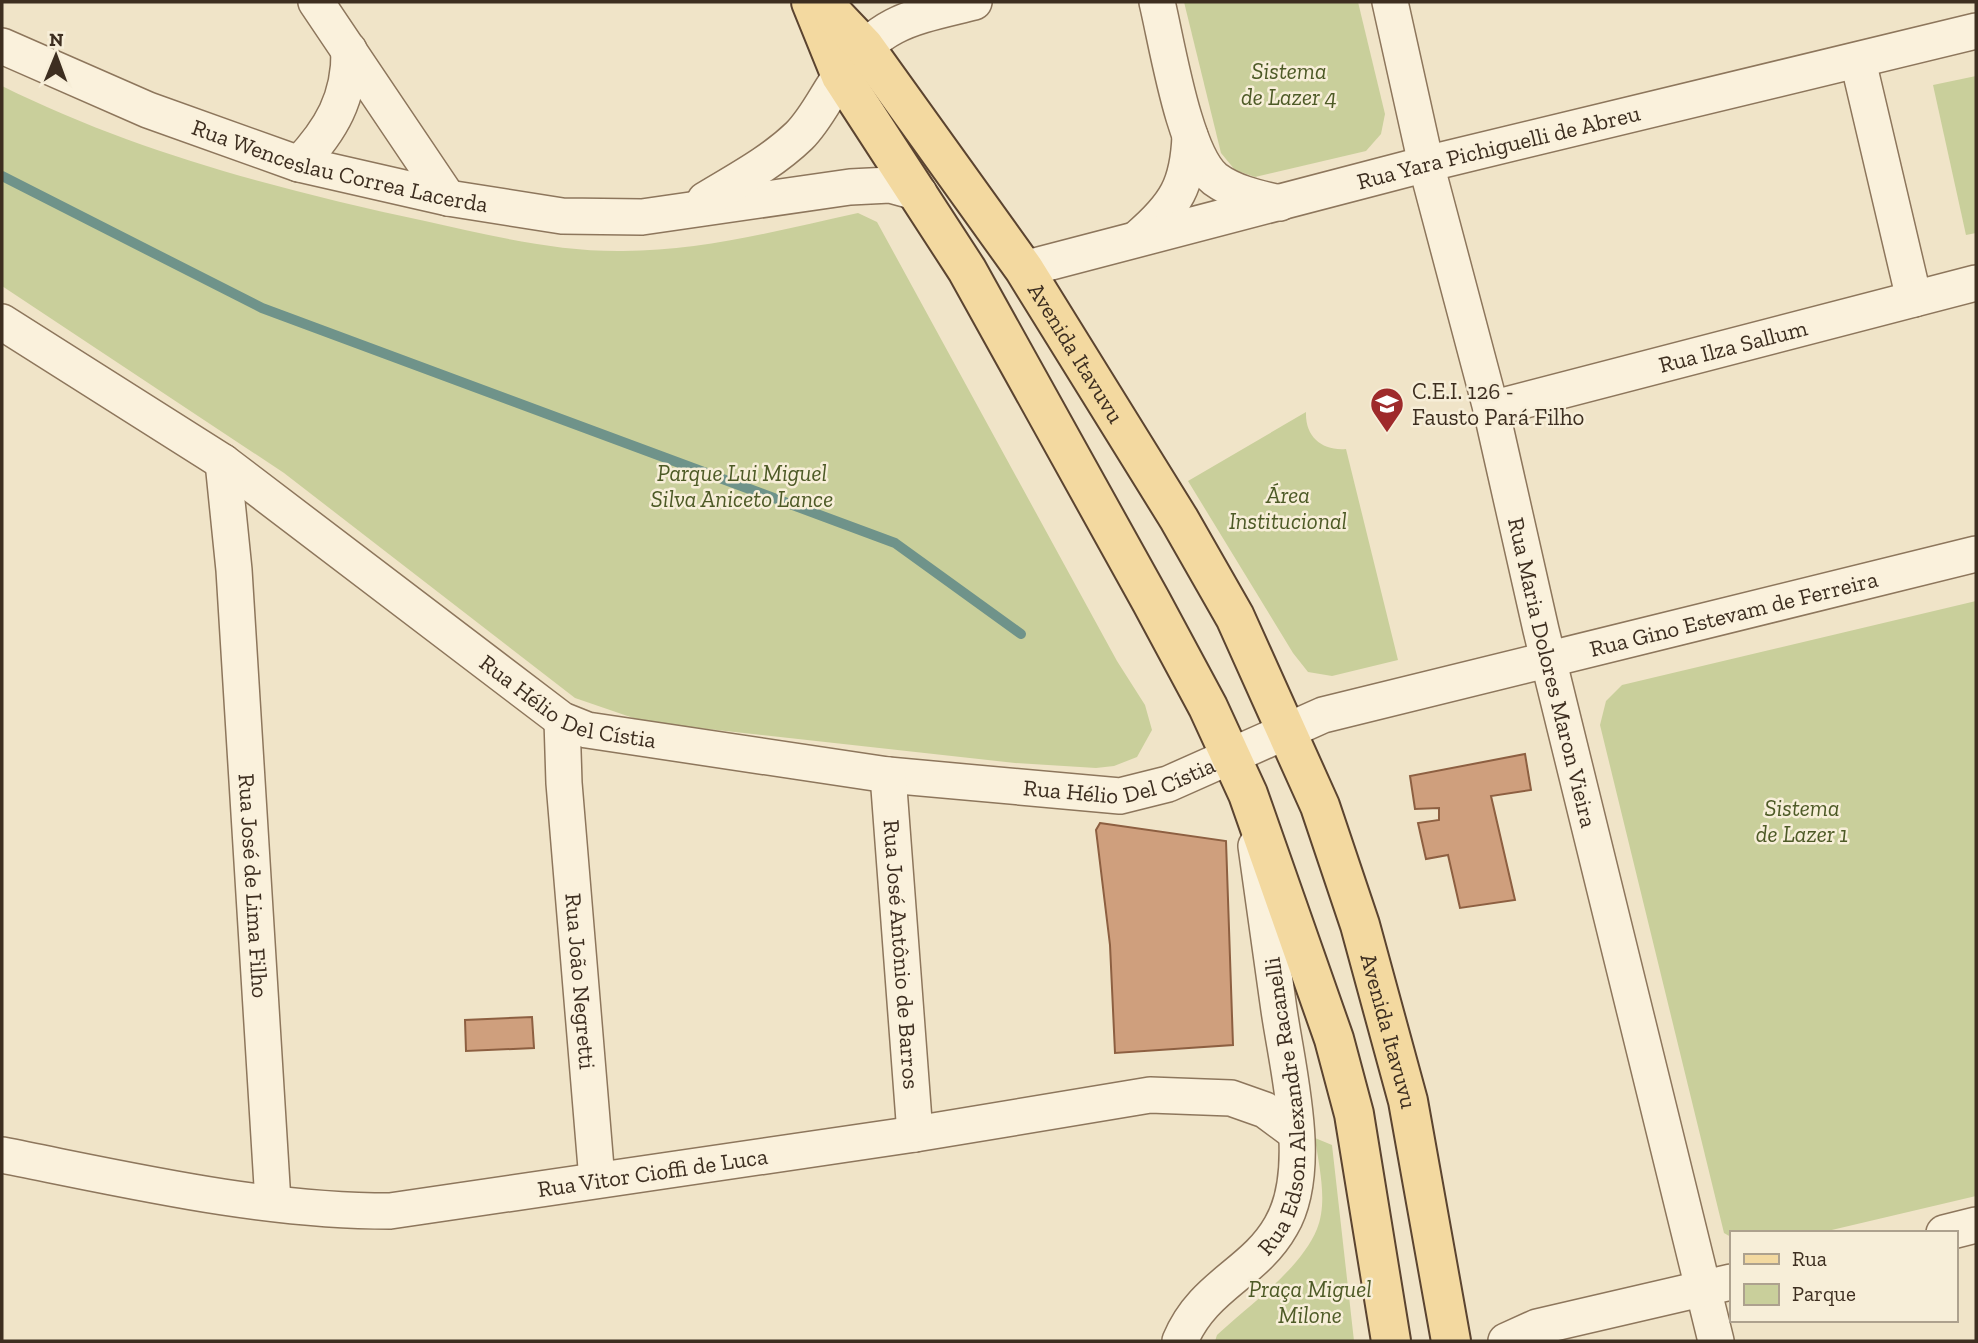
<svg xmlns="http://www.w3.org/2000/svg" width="1978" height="1343" font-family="'Zilla Slab',serif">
	<rect width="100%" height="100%" fill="#f0e4c8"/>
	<g fill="#c9cf9b">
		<path d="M 1184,2 L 1358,2 L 1385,114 L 1381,134 L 1366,151 L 1255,177 L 1235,170 L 1221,153 Z"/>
		<path d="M 1976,76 L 1976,233 L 1966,235 L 1933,85 Z"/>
		<path d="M 2,86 C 135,152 280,190 425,221 C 488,235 552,251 618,251 C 699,252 780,230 858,213 L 877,222 L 1117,661 L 1145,705 L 1152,730 L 1137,757 L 1114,766 L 1096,768 L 1015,763 L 645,722 L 575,698 L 284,473 L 2,286 Z"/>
		<path d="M 1306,412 C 1305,437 1322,451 1346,449 L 1398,660 L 1332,676 L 1308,672 L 1293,653 L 1188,481 Z"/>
		<path d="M 1976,601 L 1976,1196 L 1819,1233 L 1731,1233 L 1731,1237 L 1724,1233 L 1600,725 L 1606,701 L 1622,685 Z"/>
		<path d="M 1315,1138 L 1332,1145 L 1354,1341 L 1215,1341 L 1217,1335 C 1249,1305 1300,1270 1317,1229 C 1328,1202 1319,1167 1315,1138 Z"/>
	</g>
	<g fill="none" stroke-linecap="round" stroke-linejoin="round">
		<path stroke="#6f938a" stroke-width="10" d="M 2,176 L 262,308 L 895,543 L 1021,634"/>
	</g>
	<g fill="#cf9f7d" stroke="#8d5f41" stroke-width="2">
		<path d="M 1525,754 L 1531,790 L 1491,796 L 1515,900 L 1460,908 L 1448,855 L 1426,859 L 1418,823 L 1439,820 L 1439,808 L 1415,809 L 1410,776 Z"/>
		<path d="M 1100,823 L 1226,841 L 1233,1045 L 1115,1053 L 1110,945 L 1096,830 Z"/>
		<path d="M 532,1017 L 534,1048 L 466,1051 L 465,1020 Z"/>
	</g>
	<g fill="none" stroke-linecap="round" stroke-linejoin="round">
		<g stroke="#8d765c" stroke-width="38">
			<g id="minor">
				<path d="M 316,2 L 448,198"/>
				<path d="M 1157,2 C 1167,43 1184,154 1215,179 C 1234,193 1258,198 1280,203"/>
				<path id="s1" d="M 1390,2 L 1426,164 L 1491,409 L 1541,630 L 1716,1341"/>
				<path id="s2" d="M 2,46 L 148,110 L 299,164 L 448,198 L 562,216 L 642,217 L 850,187 L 890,185 L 919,193"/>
				<path d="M 1858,61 L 1914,299"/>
				<path d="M 299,164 C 331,130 350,98 349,50"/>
				<path d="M 705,200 C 738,180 772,162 799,136 C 817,118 827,94 842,74 C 881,20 914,17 974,2"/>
				<path d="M 1139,237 C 1176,205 1188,185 1190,136"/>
				<path id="s3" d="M 1024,269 L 1426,164 L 1976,31"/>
				<path id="s4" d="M 2,322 L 223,462 L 562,720 L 587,730 L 888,775 L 1120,796 L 1168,784 L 1323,715 L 1976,554"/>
				<path id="s5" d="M 1491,409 L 1976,283"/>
				<path id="s6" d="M 223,462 L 234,570 L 273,1202"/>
				<path id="s7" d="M 562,720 L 564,783 L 597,1180"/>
				<path id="s8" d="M 888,775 L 915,1134"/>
				<path id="s9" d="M 2,1155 C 129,1180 259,1211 390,1211 L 915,1134 L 1150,1095 L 1231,1098 L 1265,1110 L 1296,1133"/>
				<path d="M 1944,1233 L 1976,1225"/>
				<path id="s10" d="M 1180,1341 C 1203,1285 1254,1274 1281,1226 C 1314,1170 1288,1072 1279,1010 C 1271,956 1264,901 1256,846"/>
				<path d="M 1506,1341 L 1537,1327 L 1731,1282"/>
			</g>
		</g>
		<g stroke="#5b4430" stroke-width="42">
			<g id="major">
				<path d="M 811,2 L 841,76 L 967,270 L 1151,601 L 1208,707 L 1248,794 L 1334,1039 L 1354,1114 L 1391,1341"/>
				<path id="s11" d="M 822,2 L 864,46 L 1024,269 L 1179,519 L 1235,617 L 1320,806 L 1360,925 L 1408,1101 L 1451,1341"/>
			</g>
		</g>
		<use href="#minor" stroke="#faf1dc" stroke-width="35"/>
		<use href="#major" stroke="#f3d9a0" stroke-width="38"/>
	</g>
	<defs>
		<g id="school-pin" transform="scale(1.75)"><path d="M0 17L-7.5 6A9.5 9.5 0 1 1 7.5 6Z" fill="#9e2a2b" stroke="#f7eed8"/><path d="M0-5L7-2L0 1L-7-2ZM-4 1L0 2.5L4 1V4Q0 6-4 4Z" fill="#fff"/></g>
	</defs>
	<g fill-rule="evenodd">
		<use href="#school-pin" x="1387" y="404"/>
	</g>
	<g text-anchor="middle" stroke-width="5" stroke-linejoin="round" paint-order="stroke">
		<g font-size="23" font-style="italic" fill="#4d5a26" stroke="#f7eed8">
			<text x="1289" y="79">Sistema<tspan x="1289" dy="26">de Lazer 4</tspan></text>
			<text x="742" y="481">Parque Lui Miguel<tspan x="742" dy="26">Silva Aniceto Lance</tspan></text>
			<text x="1288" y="503">Área<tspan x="1288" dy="26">Institucional</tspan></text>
			<text x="1802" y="816">Sistema<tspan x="1802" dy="26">de Lazer 1</tspan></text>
			<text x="1310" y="1297">Praça Miguel<tspan x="1310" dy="26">Milone</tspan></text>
		</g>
		<g font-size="23" fill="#3d2e20" stroke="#f7eed8">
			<text dy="8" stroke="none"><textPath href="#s3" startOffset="490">Rua Yara Pichiguelli de Abreu</textPath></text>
			<text dy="8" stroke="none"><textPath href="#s2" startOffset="360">Rua Wenceslau Correa Lacerda</textPath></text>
			<text dy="8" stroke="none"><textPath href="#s5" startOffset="250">Rua Ilza Sallum</textPath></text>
			<text dy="8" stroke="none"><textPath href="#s11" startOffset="434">Avenida Itavuvu</textPath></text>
			<text dy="8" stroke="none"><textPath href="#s4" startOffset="1894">Rua Gino Estevam de Ferreira</textPath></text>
			<text dy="8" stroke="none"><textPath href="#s1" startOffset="690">Rua Maria Dolores Maron Vieira</textPath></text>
			<text dy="8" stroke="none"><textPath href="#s4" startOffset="686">Rua Hélio Del Cístia</textPath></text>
			<text dy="8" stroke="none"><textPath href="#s4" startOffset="1253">Rua Hélio Del Cístia</textPath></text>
			<text dy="8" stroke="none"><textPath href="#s6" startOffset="425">Rua José de Lima Filho</textPath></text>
			<text dy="8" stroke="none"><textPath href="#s8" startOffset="180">Rua José Antônio de Barros</textPath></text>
			<text dy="8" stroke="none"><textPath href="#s7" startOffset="262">Rua João Negretti</textPath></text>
			<text dy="8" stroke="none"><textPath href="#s11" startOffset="1185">Avenida Itavuvu</textPath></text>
			<text dy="8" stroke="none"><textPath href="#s10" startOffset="275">Rua Edson Alexandre Racanelli</textPath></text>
			<text dy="8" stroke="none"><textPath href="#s9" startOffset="658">Rua Vitor Cioffi de Luca</textPath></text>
		</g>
		<g font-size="23" fill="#3d2e20" stroke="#f7eed8" text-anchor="start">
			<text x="1412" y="399">C.E.I. 126 -<tspan x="1412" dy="26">Fausto Pará Filho</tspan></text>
		</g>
	</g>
	<rect width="1978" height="1343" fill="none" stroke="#3d2e20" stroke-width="7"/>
	<rect x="1730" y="1231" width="228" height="91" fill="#f7eed8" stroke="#ada18e" stroke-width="2"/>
	<rect x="1744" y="1254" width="35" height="10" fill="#f3d9a0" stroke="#ada18e" stroke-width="2"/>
	<text x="1792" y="1266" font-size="21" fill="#3d2e20">Rua</text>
	<rect x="1744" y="1284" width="35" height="21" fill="#c9cf9b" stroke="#ada18e" stroke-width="2"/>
	<text x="1792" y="1301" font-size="21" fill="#3d2e20">Parque</text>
	<g transform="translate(56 56) rotate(1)" stroke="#f7eed8" stroke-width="5" paint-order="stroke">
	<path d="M0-5L12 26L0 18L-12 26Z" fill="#3d2e20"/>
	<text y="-10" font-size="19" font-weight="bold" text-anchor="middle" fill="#3d2e20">N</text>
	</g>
</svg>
